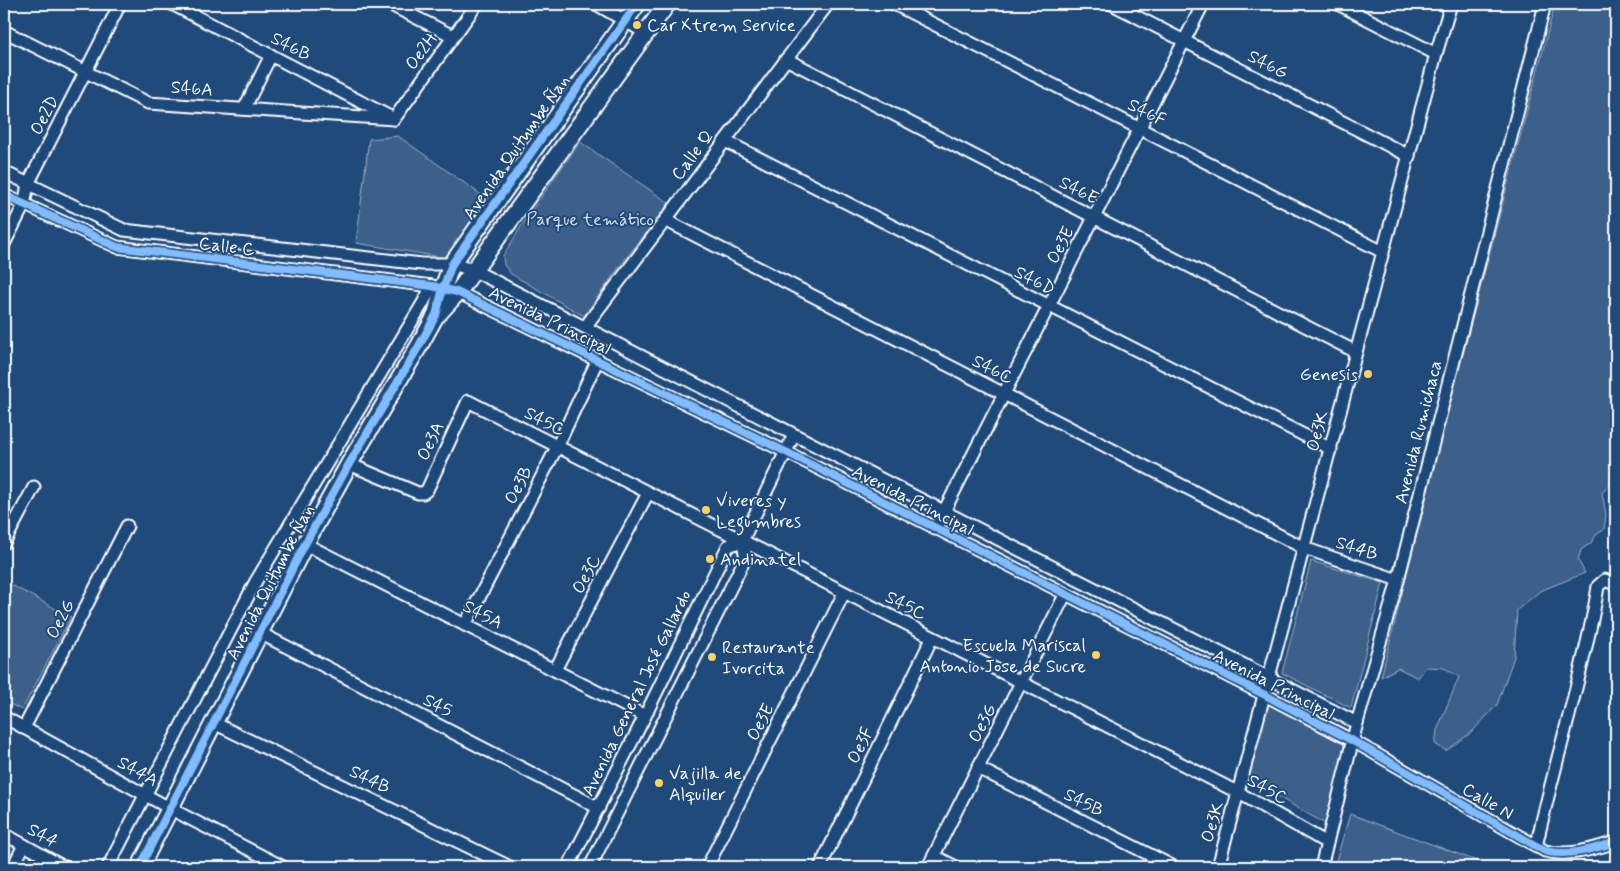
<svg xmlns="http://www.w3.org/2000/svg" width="1620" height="871" font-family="Mynerve,sans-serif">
	<rect width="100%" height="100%" fill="#1f4a7a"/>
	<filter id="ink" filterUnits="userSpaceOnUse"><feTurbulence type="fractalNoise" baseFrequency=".02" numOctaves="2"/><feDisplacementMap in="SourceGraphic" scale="10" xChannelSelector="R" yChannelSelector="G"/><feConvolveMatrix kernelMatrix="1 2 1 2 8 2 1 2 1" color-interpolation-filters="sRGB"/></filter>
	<g filter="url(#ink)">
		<g fill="#3c618b" stroke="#9eb0c5">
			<path d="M 1555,4 L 1616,4 L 1616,473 L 1614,480 L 1602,493 L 1606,514 L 1604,530 L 1597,534 L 1591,543 L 1581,550 L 1578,560 L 1585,573 L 1540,591 L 1517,610 L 1514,657 L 1497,705 L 1472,732 L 1446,751 L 1435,744 L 1437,730 L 1459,677 L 1444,668 L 1426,667 L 1418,678 L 1398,668 L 1381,677 L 1444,426 Z"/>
			<path d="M 398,136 L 487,199 L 447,258 L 356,243 L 369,139 Z"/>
			<path d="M 580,142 L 669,203 L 617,270 L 584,316 L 511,274 L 504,265 L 503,256 L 527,217 Z"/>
			<path d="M 1311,561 L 1383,583 L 1351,708 L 1282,673 Z"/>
			<path d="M 4,581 L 71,617 L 22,710 L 4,701 Z"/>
			<path d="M 1265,695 L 1353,741 L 1331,827 L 1243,777 Z"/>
			<path d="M 1350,814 L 1493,867 L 1334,867 Z"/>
		</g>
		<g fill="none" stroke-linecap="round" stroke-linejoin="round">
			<g stroke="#fff" stroke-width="15">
				<g id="street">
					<path d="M 172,4 L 390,117"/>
					<path d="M 389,4 L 453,36"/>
					<path d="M 596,4 L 646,33"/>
					<path d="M 894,4 L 1383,252"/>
					<path d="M 1112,4 L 1409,156"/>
					<path d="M 1338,4 L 1436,54"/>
					<path d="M 4,31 L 148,103 L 394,119"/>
					<path d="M 786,59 L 1356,352"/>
					<path d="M 244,109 L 271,55"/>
					<path d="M 394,119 L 477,4"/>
					<path d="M 725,141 L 1331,449"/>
					<path d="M 4,172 L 124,230 L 422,264 L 452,264 L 473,270 L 1357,723"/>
					<path d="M 4,195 L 117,247 L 432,286 L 457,292 L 786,452 L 1265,695 L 1353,741 L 1545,851 C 1569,857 1593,849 1616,842"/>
					<path d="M 665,220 L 1304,548 L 1398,580"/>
					<path d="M 4,244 L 24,205 L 28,184 L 120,4"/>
					<path d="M 585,327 L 828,4"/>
					<path d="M 349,464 L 418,493 L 423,493 L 427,490 L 468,401 L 1239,793 L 1327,843"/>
					<path d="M 935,529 L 1203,4"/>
					<path d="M 4,543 L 34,487"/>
					<path d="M 305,544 L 645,716"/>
					<path d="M 465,625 L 557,447 L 598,359"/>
					<path d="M 260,633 L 599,808"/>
					<path d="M 555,670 L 648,493"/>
					<path d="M 4,717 L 171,809 L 283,867"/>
					<path d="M 214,723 L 510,867"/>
					<path d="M 24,728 L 127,526"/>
					<path d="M 978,768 L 1174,867"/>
					<path d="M 4,834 L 64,867"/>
					<path d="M 1536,847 C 1549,788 1566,730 1580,672 C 1587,643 1594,615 1598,586 L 1605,580 L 1612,583 L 1616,586"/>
					<path d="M 934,856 L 956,867"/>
					<path d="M 13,867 L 24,845"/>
					<path d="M 108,867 L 256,581 L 423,303 L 432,286"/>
					<path d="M 568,867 L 645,716 L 728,546 L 742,541"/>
					<path d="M 590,867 L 746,557 L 742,541 L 794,435"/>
					<path d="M 707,867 L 844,593"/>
					<path d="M 820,867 L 932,638"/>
					<path d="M 928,867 L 1065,595"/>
					<path d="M 1218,867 L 1436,54 L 1451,4"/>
					<path d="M 1321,867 L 1357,723 L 1398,580 L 1545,4"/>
				</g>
			</g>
			<g stroke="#fff" stroke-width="20">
				<g id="secondary">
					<path d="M 438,314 L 458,292 L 667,4"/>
					<path d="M 140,867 L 305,544 L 349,464 L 419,346 L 436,315 L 443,288 L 452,264 L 637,4"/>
				</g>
			</g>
			<use href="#street" stroke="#1f4a7a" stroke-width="11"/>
			<use href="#secondary" stroke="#1f4a7a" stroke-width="16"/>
			<g stroke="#1f4a7a" stroke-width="11">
				<g id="cycleway">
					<path d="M 4,195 L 117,247 L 432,286 L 457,292 L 786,452 L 1265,695 L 1353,741 L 1545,851 C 1569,857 1593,849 1616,842"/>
					<path d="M 140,867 L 305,544 L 349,464 L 419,346 L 436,315 L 443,288 L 452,264 L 637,4"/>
				</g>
			</g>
			<use href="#cycleway" stroke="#80bcff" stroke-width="8"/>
		</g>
	</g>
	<g fill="#ffd166" stroke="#1f4a7a" stroke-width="2">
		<circle cx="637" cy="25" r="5"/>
		<circle cx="1368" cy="374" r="5"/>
		<circle cx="706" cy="510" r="5"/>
		<circle cx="710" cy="559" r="5"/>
		<circle cx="1096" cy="655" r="5"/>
		<circle cx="712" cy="657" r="5"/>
		<circle cx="659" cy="783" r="5"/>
	</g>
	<g text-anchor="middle" stroke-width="4" stroke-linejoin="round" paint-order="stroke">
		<g font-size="18" fill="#fff" stroke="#1f4a7a" text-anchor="start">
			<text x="647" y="31">Car Xtrem Service</text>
			<text x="1358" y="380" text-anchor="end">Genesis</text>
			<text x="716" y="506">Viveres y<tspan x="716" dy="21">Legumbres</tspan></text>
			<text x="720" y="565">Andinatel</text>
			<text x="1086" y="651" text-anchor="end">Escuela Mariscal<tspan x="1086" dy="21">Antonio Jose de Sucre</tspan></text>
			<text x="722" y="653">Restaurante<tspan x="722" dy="21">Ivorcita</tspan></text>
			<text x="669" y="779">Vajilla de<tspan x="669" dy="21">Alquiler</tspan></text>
		</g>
		<g font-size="18" fill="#fff" stroke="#1f4a7a">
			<text transform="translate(291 46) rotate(27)" y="6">S46B</text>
			<text transform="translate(421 51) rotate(-54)" y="6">Oe2H</text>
			<text transform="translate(1268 64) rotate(27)" y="6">S46G</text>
			<text transform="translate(192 88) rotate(4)" y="6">S46A</text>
			<text transform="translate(1147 112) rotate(27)" y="6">S46F</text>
			<text transform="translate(44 115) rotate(-63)" y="6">Oe2D</text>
			<text transform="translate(516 147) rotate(-55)" y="6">Avenida Quitumbe Ñan</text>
			<text transform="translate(692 155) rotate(-53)" y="6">Calle Q</text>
			<text transform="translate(1079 190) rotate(27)" y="6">S46E</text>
			<text transform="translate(1060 245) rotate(-63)" y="6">Oe3E</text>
			<text transform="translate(227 246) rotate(7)" y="6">Calle C</text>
			<text transform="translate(1035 280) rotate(27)" y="6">S46D</text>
			<text transform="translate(550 320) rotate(26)" y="6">Avenida Principal</text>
			<text transform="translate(993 369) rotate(27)" y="6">S46C</text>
			<text transform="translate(545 421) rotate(27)" y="6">S45C</text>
			<text transform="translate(1317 431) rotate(-75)" y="6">Oe3K</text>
			<text transform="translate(1418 432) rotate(-76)" y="6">Avenida Rumichaca</text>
			<text transform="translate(430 441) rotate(-65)" y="6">Oe3A</text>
			<text transform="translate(518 485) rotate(-63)" y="6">Oe3B</text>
			<text transform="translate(913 500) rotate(27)" y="6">Avenida Principal</text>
			<text transform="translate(1357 548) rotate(18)" y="6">S44B</text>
			<text transform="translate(586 574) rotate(-62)" y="6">Oe3C</text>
			<text transform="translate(270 582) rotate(-63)" y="6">Avenida Quitumbe Ñan</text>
			<text transform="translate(906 605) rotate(27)" y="6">S45C</text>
			<text transform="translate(483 614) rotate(27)" y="6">S45A</text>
			<text transform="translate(60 619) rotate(-63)" y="6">Oe2G</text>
			<text transform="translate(1274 684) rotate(27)" y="6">Avenida Principal</text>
			<text transform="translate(636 693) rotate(-64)" y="6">Avenida General José Gallardo</text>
			<text transform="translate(438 705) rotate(27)" y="6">S45</text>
			<text transform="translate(760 722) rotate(-63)" y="6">Oe3E</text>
			<text transform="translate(982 723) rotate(-63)" y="6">Oe3G</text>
			<text transform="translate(860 745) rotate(-64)" y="6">Oe3F</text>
			<text transform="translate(138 771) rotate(29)" y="6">S44A</text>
			<text transform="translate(370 779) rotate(26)" y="6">S44B</text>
			<text transform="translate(1268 789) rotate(29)" y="6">S45C</text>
			<text transform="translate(1488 801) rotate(30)" y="6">Calle N</text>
			<text transform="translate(1084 802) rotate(27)" y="6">S45B</text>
			<text transform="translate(1212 822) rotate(-74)" y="6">Oe3K</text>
			<text transform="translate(43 835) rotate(29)" y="6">S44</text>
		</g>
		<g font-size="18" fill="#d8dfe8" stroke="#1f4a7a">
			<text x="590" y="225">Parque temático</text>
		</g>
	</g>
	<rect width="1620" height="871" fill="none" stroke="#1f4a7a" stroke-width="20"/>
	<rect x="10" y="10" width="1600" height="851" fill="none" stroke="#fff" stroke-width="2" filter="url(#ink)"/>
</svg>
